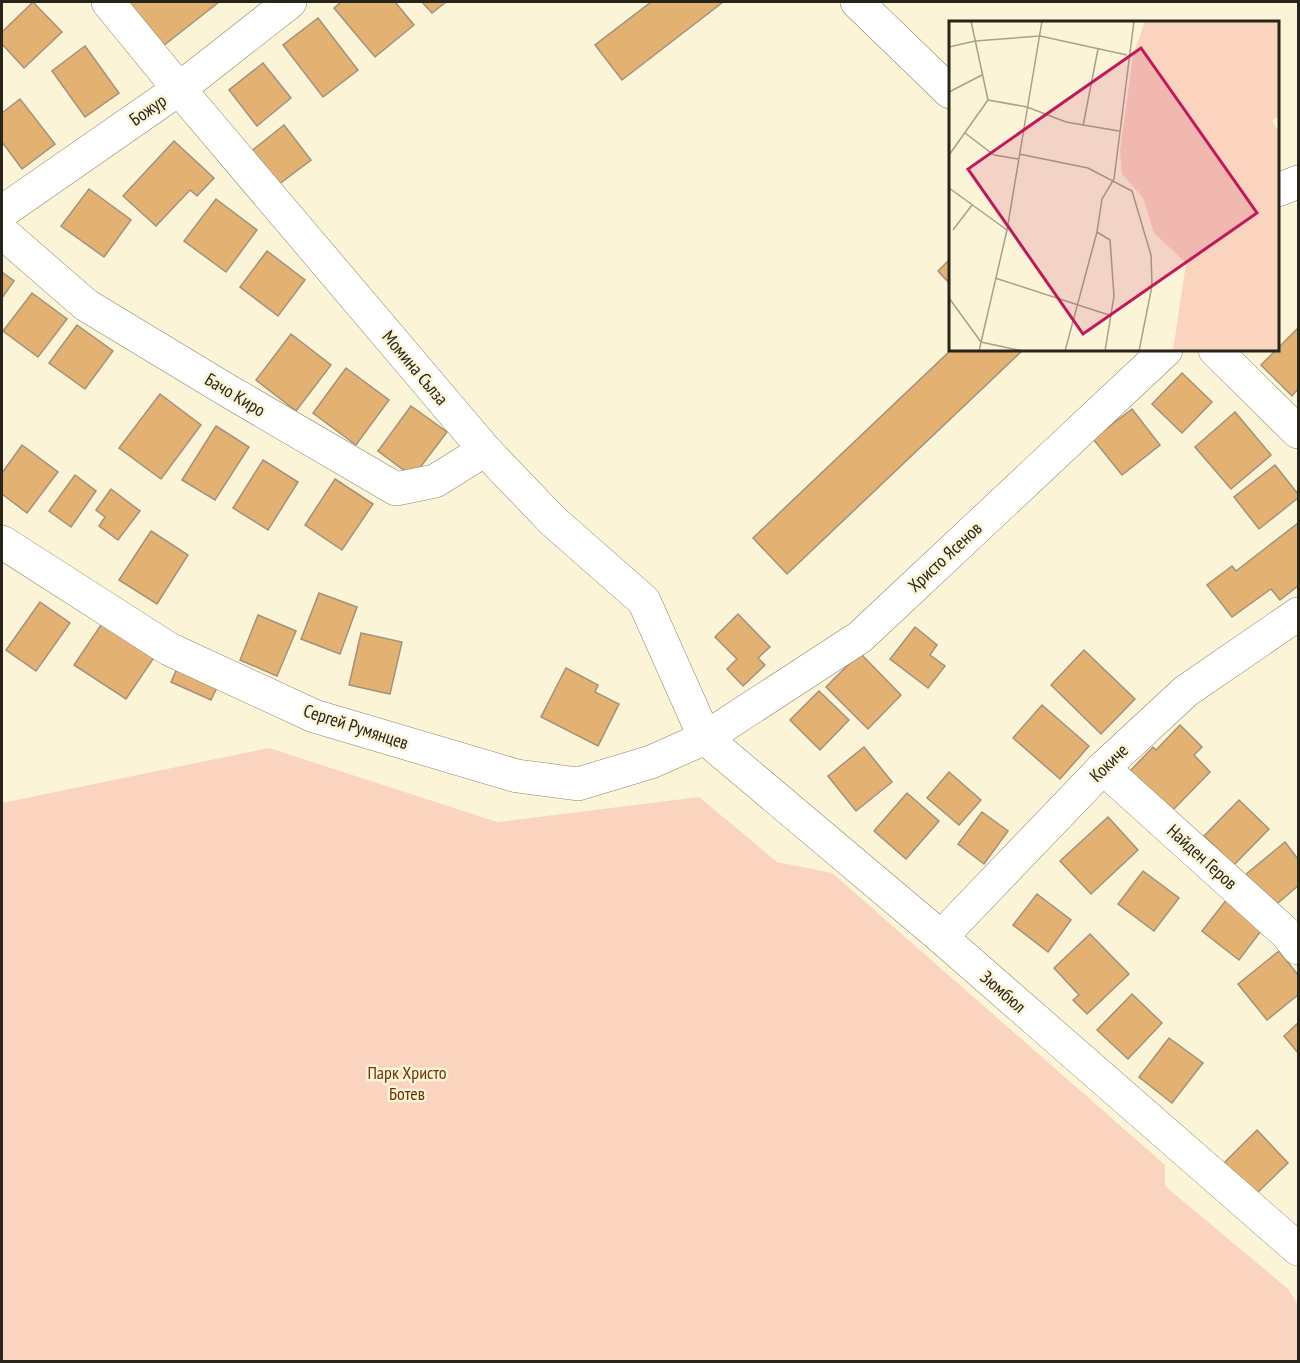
<svg xmlns="http://www.w3.org/2000/svg" width="1300" height="1363" font-family="'PT Sans Narrow',sans-serif">
	<rect width="100%" height="100%" fill="#fbf4d7"/>
	<path fill="#fad4bf" d="M 269,748 L 497,822 L 699,797 L 777,862 L 832,873 L 1165,1165 L 1165,1186 L 1288,1289 L 1298,1305 L 1298,1361 L 2,1361 L 2,803 Z"/>
	<g fill="#e3b273" stroke="#a4917b" stroke-width="1.5">
		<path d="M 33,2 L 62,32 L 24,68 L 2,44 L 2,32 Z"/>
		<path d="M 127,2 L 219,2 L 163,46 Z"/>
		<path d="M 341,2 L 395,2 L 414,25 L 375,57 L 334,8 Z"/>
		<path d="M 422,2 L 446,2 L 432,13 Z"/>
		<path d="M 651,2 L 723,2 L 622,80 L 595,45 Z"/>
		<path d="M 318,18 L 358,70 L 323,97 L 283,45 Z"/>
		<path d="M 85,46 L 119,93 L 85,117 L 52,71 Z"/>
		<path d="M 263,63 L 291,98 L 257,126 L 229,90 Z"/>
		<path d="M 20,99 L 55,144 L 22,169 L 2,142 L 2,113 Z"/>
		<path d="M 284,125 L 311,160 L 270,191 L 244,157 Z"/>
		<path d="M 174,141 L 214,178 L 197,196 L 190,190 L 156,226 L 123,196 Z"/>
		<path d="M 89,189 L 131,220 L 104,257 L 61,226 Z"/>
		<path d="M 216,199 L 257,230 L 226,272 L 184,241 Z"/>
		<path d="M 267,251 L 305,280 L 278,316 L 240,287 Z"/>
		<path d="M 950,259 L 950,284 L 938,271 Z"/>
		<path d="M 2,272 L 14,281 L 2,298 Z"/>
		<path d="M 32,293 L 67,319 L 38,357 L 3,331 Z"/>
		<path d="M 77,325 L 113,351 L 85,389 L 49,363 Z"/>
		<path d="M 1298,328 L 1298,389 L 1292,396 L 1261,365 Z"/>
		<path d="M 291,334 L 331,365 L 296,411 L 256,380 Z"/>
		<path d="M 951,350 L 1023,350 L 787,574 L 753,538 Z"/>
		<path d="M 346,368 L 389,400 L 356,445 L 313,413 Z"/>
		<path d="M 1182,373 L 1212,402 L 1182,433 L 1152,404 Z"/>
		<path d="M 160,394 L 201,425 L 161,479 L 119,448 Z"/>
		<path d="M 411,406 L 447,432 L 413,477 L 378,451 Z"/>
		<path d="M 1132,409 L 1160,445 L 1122,475 L 1093,439 Z"/>
		<path d="M 1235,412 L 1271,455 L 1231,489 L 1195,447 Z"/>
		<path d="M 216,426 L 249,447 L 215,500 L 182,480 Z"/>
		<path d="M 22,445 L 58,472 L 27,513 L 2,494 L 2,473 Z"/>
		<path d="M 263,460 L 298,482 L 268,530 L 233,508 Z"/>
		<path d="M 1275,465 L 1298,494 L 1298,498 L 1259,529 L 1234,497 Z"/>
		<path d="M 75,475 L 96,491 L 71,527 L 49,511 Z"/>
		<path d="M 335,479 L 373,504 L 342,550 L 305,525 Z"/>
		<path d="M 111,489 L 140,511 L 118,540 L 99,526 L 105,517 L 96,510 Z"/>
		<path d="M 1298,523 L 1298,586 L 1280,600 L 1271,589 L 1232,617 L 1207,585 L 1232,566 L 1236,571 Z"/>
		<path d="M 151,531 L 188,555 L 157,604 L 119,580 Z"/>
		<path d="M 319,593 L 357,607 L 340,654 L 301,639 Z"/>
		<path d="M 40,602 L 70,623 L 36,671 L 6,650 Z"/>
		<path d="M 738,614 L 770,647 L 758,658 L 765,665 L 743,686 L 727,669 L 737,659 L 715,637 Z"/>
		<path d="M 258,615 L 296,631 L 277,676 L 240,660 Z"/>
		<path d="M 103,622 L 155,656 L 126,699 L 74,665 Z"/>
		<path d="M 915,627 L 937,645 L 930,655 L 945,666 L 928,688 L 890,659 Z"/>
		<path d="M 361,633 L 402,642 L 390,694 L 349,685 Z"/>
		<path d="M 1084,650 L 1135,699 L 1101,734 L 1051,685 Z"/>
		<path d="M 860,653 L 901,695 L 868,729 L 826,687 Z"/>
		<path d="M 180,662 L 220,681 L 211,700 L 171,682 Z"/>
		<path d="M 566,668 L 598,685 L 595,692 L 619,704 L 598,746 L 541,717 Z"/>
		<path d="M 819,691 L 849,720 L 820,750 L 790,720 Z"/>
		<path d="M 1042,705 L 1089,746 L 1060,779 L 1013,738 Z"/>
		<path d="M 1180,725 L 1202,747 L 1194,755 L 1210,772 L 1170,813 L 1129,772 L 1153,747 L 1156,750 Z"/>
		<path d="M 864,747 L 892,782 L 856,811 L 828,776 Z"/>
		<path d="M 949,772 L 981,800 L 959,825 L 927,798 Z"/>
		<path d="M 907,793 L 939,821 L 906,859 L 874,831 Z"/>
		<path d="M 1239,800 L 1269,829 L 1234,865 L 1204,836 Z"/>
		<path d="M 982,812 L 1008,831 L 984,864 L 958,844 Z"/>
		<path d="M 1108,817 L 1138,850 L 1091,894 L 1060,861 Z"/>
		<path d="M 1285,842 L 1298,859 L 1298,886 L 1272,908 L 1245,875 Z"/>
		<path d="M 1143,871 L 1179,898 L 1154,931 L 1118,904 Z"/>
		<path d="M 1037,894 L 1071,920 L 1048,952 L 1013,925 Z"/>
		<path d="M 1227,899 L 1264,927 L 1239,960 L 1202,931 Z"/>
		<path d="M 1090,934 L 1129,974 L 1087,1014 L 1073,1000 L 1079,995 L 1054,968 Z"/>
		<path d="M 1279,951 L 1298,975 L 1298,995 L 1267,1020 L 1238,984 Z"/>
		<path d="M 1132,994 L 1162,1023 L 1128,1059 L 1097,1030 Z"/>
		<path d="M 1298,1023 L 1298,1053 L 1284,1036 Z"/>
		<path d="M 1169,1038 L 1203,1063 L 1172,1103 L 1139,1077 Z"/>
		<path d="M 1257,1130 L 1288,1163 L 1253,1197 L 1222,1165 Z"/>
	</g>
	<g fill="none" stroke-linecap="round" stroke-linejoin="round">
		<g stroke="#8c856b" stroke-width="34">
			<g id="minor">
				<path d="M 108,2 L 179,89 L 485,450 L 553,521 L 644,601 L 705,738 L 941,937 L 1298,1249"/>
				<path d="M 857,2 L 950,92"/>
				<path d="M 1278,190 L 1298,182"/>
				<path d="M 2,212 L 179,89 L 290,2"/>
				<path d="M 2,232 L 86,305 L 230,392 L 396,489 L 435,481 L 485,450"/>
				<path d="M 1215,350 L 1298,432"/>
				<path d="M 2,542 L 169,649 L 314,716 L 517,776 L 578,784 L 651,762 L 705,738 L 860,637 L 1166,350"/>
				<path d="M 1103,768 L 1287,934 L 1298,948"/>
				<path d="M 941,937 L 1103,768 L 1186,691 L 1298,614"/>
			</g>
		</g>
		<use href="#minor" stroke="#fff" stroke-width="33"/>
	</g>
	<g text-anchor="middle" stroke-width="5" stroke-linejoin="round" paint-order="stroke">
		<g font-size="18" fill="#272419" stroke="#fbf4d7">
			<text transform="translate(148 110) rotate(-35)" y="6">Божур</text>
			<text transform="translate(415 368) rotate(50)" y="6">Момина Сълза</text>
			<text transform="translate(235 395) rotate(31)" y="6">Бачо Киро</text>
			<text transform="translate(945 557) rotate(-43)" y="6">Христо Ясенов</text>
			<text transform="translate(356 727) rotate(18)" y="6">Сергей Румянцев</text>
			<text transform="translate(1109 763) rotate(-44)" y="6">Кокиче</text>
			<text transform="translate(1202 857) rotate(42)" y="6">Найден Геров</text>
			<text transform="translate(1003 992) rotate(41)" y="6">Зюмбюл</text>
		</g>
		<g font-size="18" fill="#713303" stroke="#fbf4d7">
			<text x="407" y="1079">Парк Христо<tspan x="407" dy="21">Ботев</tspan></text>
		</g>
	</g>
	<g transform="translate(949 21)">
		<rect width="330" height="330" fill="#fbf4d7"/>
		<path d="M 196,0 L 330,0 L 330,95 L 323,100 L 330,111 L 330,330 L 224,330 L 237,242 L 205,212 L 194,177 L 173,153 L 171,130 L 184,35 Z" fill="#fad4bf"/>
		<path fill="none" stroke="#a6a18b" stroke-width="1.5" d="M 22,0 L 39,79M 0,26 L 26,20 L 91,15 L 178,34M 0,71 L 33,54M 39,79 L 78,86 L 117,101 L 170,110M 134,105 L 149,28M 16,112 L 45,134 L 69,138M 70,133 L 139,147 L 183,170 L 202,234 L 203,265 L 190,330M 0,134 L 39,79M 0,167 L 58,209M 4,209 L 23,184M 148,211 L 161,219 L 165,275 L 156,330M 46,257 L 163,295M 0,277 L 32,321 L 74,330M 30,330 L 58,209 L 93,0M 116,330 L 148,211 L 153,178 L 165,158 L 185,0"/>
		<path fill="#c2185b" fill-opacity="0.15" stroke="#c2185b" stroke-width="3" d="M 192,27 L 308,192 L 134,313 L 19,148 Z"/>
		<rect width="330" height="330" fill="none" stroke="#272419" stroke-width="3"/>
	</g>
	<rect width="1300" height="1363" fill="none" stroke="#272419" stroke-width="6"/>
</svg>
